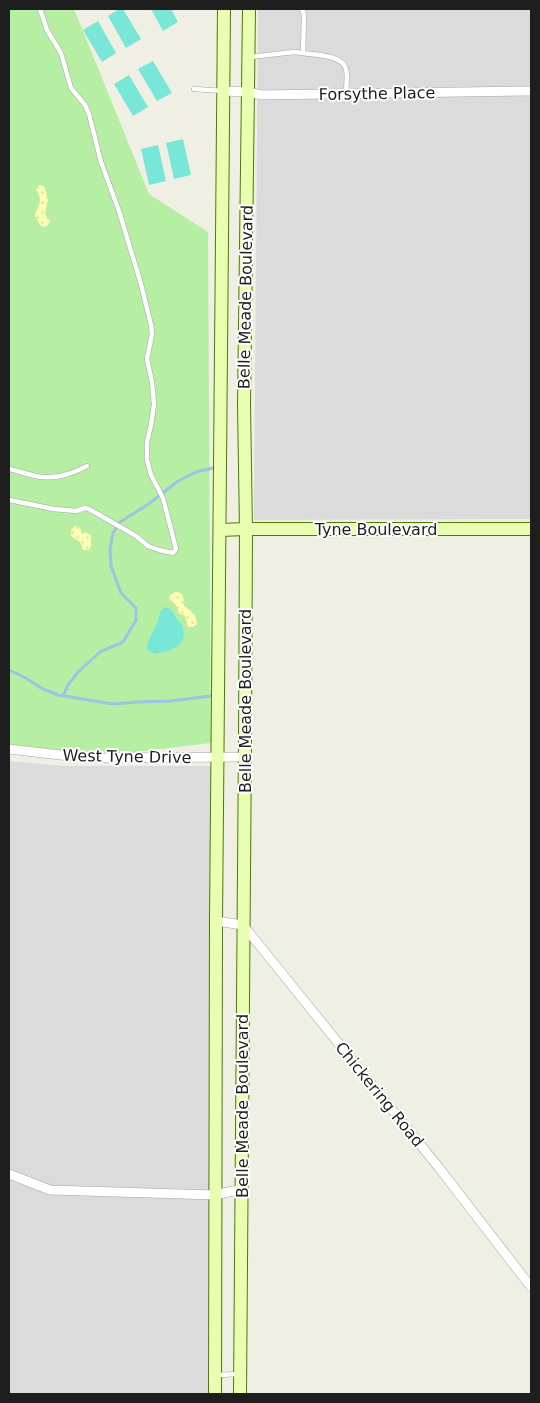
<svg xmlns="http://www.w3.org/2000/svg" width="540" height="1403" font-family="'DejaVu Sans',sans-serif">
	<defs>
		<pattern id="sand-dots" width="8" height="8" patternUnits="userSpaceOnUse" patternTransform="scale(1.25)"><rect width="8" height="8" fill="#fcffb2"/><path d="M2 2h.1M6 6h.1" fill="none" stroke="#d8da99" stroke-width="1.8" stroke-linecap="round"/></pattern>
	</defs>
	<rect width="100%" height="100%" fill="#f0efe3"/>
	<g fill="#dcdbdb">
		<path d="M 258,9 L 531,9 L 531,519 L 254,520 Z"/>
		<path d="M 9,761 L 63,766 L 211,766 L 208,1394 L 9,1394 Z"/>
	</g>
	<path fill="#b6efa3" d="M 9,9 L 74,9 L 149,194 L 208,232 L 211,743 L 86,758 L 9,749 Z"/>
	<g fill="url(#sand-dots)">
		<path d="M 39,185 L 44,186 L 48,199 L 45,214 L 50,221 L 48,225 L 45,227 L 40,225 L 35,216 C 38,202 44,204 36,189 Z"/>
		<path d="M 75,526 L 79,527 L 82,532 L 87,533 L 91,535 L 91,546 L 89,550 L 83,550 L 80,542 L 71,536 L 71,530 Z"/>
		<path d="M 175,592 C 185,592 183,599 184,606 C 192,611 196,613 197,624 L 193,627 L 188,627 L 185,616 L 179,613 L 176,605 L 169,599 L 170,595 Z"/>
	</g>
	<g fill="#79e7d7">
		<path d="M 119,9 L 123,9 L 141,39 L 126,48 L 108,16 Z"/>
		<path d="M 151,9 L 171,9 L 178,22 L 163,31 Z"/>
		<path d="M 98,21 L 116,53 L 102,62 L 83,30 Z"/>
		<path d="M 153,61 L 172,93 L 157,101 L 138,69 Z"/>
		<path d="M 129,75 L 148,107 L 133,116 L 114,84 Z"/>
		<path d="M 183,139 L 191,175 L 174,179 L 166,143 Z"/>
		<path d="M 158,145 L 166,181 L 149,185 L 141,149 Z"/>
		<path d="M 165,607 C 172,609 173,612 176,618 C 179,621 182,624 183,628 C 188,648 168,651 154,654 L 147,649 L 147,644 L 157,623 L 161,610 Z"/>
	</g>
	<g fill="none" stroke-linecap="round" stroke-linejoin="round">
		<g stroke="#9fc3e2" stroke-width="3">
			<path d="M 9,670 L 26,678 L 41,688 L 58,695 L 113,704 L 137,702 L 170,701 L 211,696"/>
			<path d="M 63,696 L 68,685 L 78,672 L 90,661 L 100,652 L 123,642 L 136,620 L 136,608 L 121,593 L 111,566 L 110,550 L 113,533 L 120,522 L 150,503 L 178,481 L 196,472 L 213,468"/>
		</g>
		<g stroke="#a5a5a5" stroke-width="5.5">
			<g id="lane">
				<path d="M 302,9 L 304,15 L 303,53 C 315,55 343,55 346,69 C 348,76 346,86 346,94"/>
				<path d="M 250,57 L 294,52 L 303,53"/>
				<path d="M 194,89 L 223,91"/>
				<path d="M 9,469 C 18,471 27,474 36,476 C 54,480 72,474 87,466"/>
				<path d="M 9,500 L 54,509 L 76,511 L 85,508 L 89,509 L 136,536 L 148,546 L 159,550 L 173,553 L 176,549 L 163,498 L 151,475 L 147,460 L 147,442 L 151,425 L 154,404 L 152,382 L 147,359 L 152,334 L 151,325 L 141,284 L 119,211 L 101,162 L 89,114 L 85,105 L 71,88 L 61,53 L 47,30 L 40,9"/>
				<path d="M 217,1375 L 239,1374"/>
			</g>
		</g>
		<g stroke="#a5a5a5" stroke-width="10">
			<g id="street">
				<path d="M 224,91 L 248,92 L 262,95 L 531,91"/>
				<path d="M 9,749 L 86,758 L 245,757"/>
				<path d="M 216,921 L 243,925 L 440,1169 L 531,1287"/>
				<path d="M 9,1174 L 50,1190 L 215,1195 L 242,1189"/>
			</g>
		</g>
		<g stroke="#4f7a00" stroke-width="14">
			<g id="secondary">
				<path d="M 220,530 L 246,529 L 531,529"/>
				<path d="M 215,1394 L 216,921 L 224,9"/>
				<path d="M 240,1394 L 245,741 L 246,529 L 244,405 L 249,9"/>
			</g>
		</g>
		<use href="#lane" stroke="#fff" stroke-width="4.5"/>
		<use href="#street" stroke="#fff" stroke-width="9"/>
		<use href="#secondary" stroke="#e8ffb2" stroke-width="12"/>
	</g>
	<g text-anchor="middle" stroke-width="4" stroke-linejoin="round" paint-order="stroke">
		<g font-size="16" fill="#1e1e1e" stroke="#fff">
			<text transform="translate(377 93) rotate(-1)" y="6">Forsythe Place</text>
			<text transform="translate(245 297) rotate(-89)" y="6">Belle Meade Boulevard</text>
			<text x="376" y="535">Tyne Boulevard</text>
			<text transform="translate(245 701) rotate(-90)" y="6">Belle Meade Boulevard</text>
			<text transform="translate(127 756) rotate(1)" y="6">West Tyne Drive</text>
			<text transform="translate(380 1094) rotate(51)" y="6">Chickering Road</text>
			<text transform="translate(242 1106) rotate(-90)" y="6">Belle Meade Boulevard</text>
		</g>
	</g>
	<rect width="540" height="1403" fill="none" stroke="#1e1e1e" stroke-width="20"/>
</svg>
